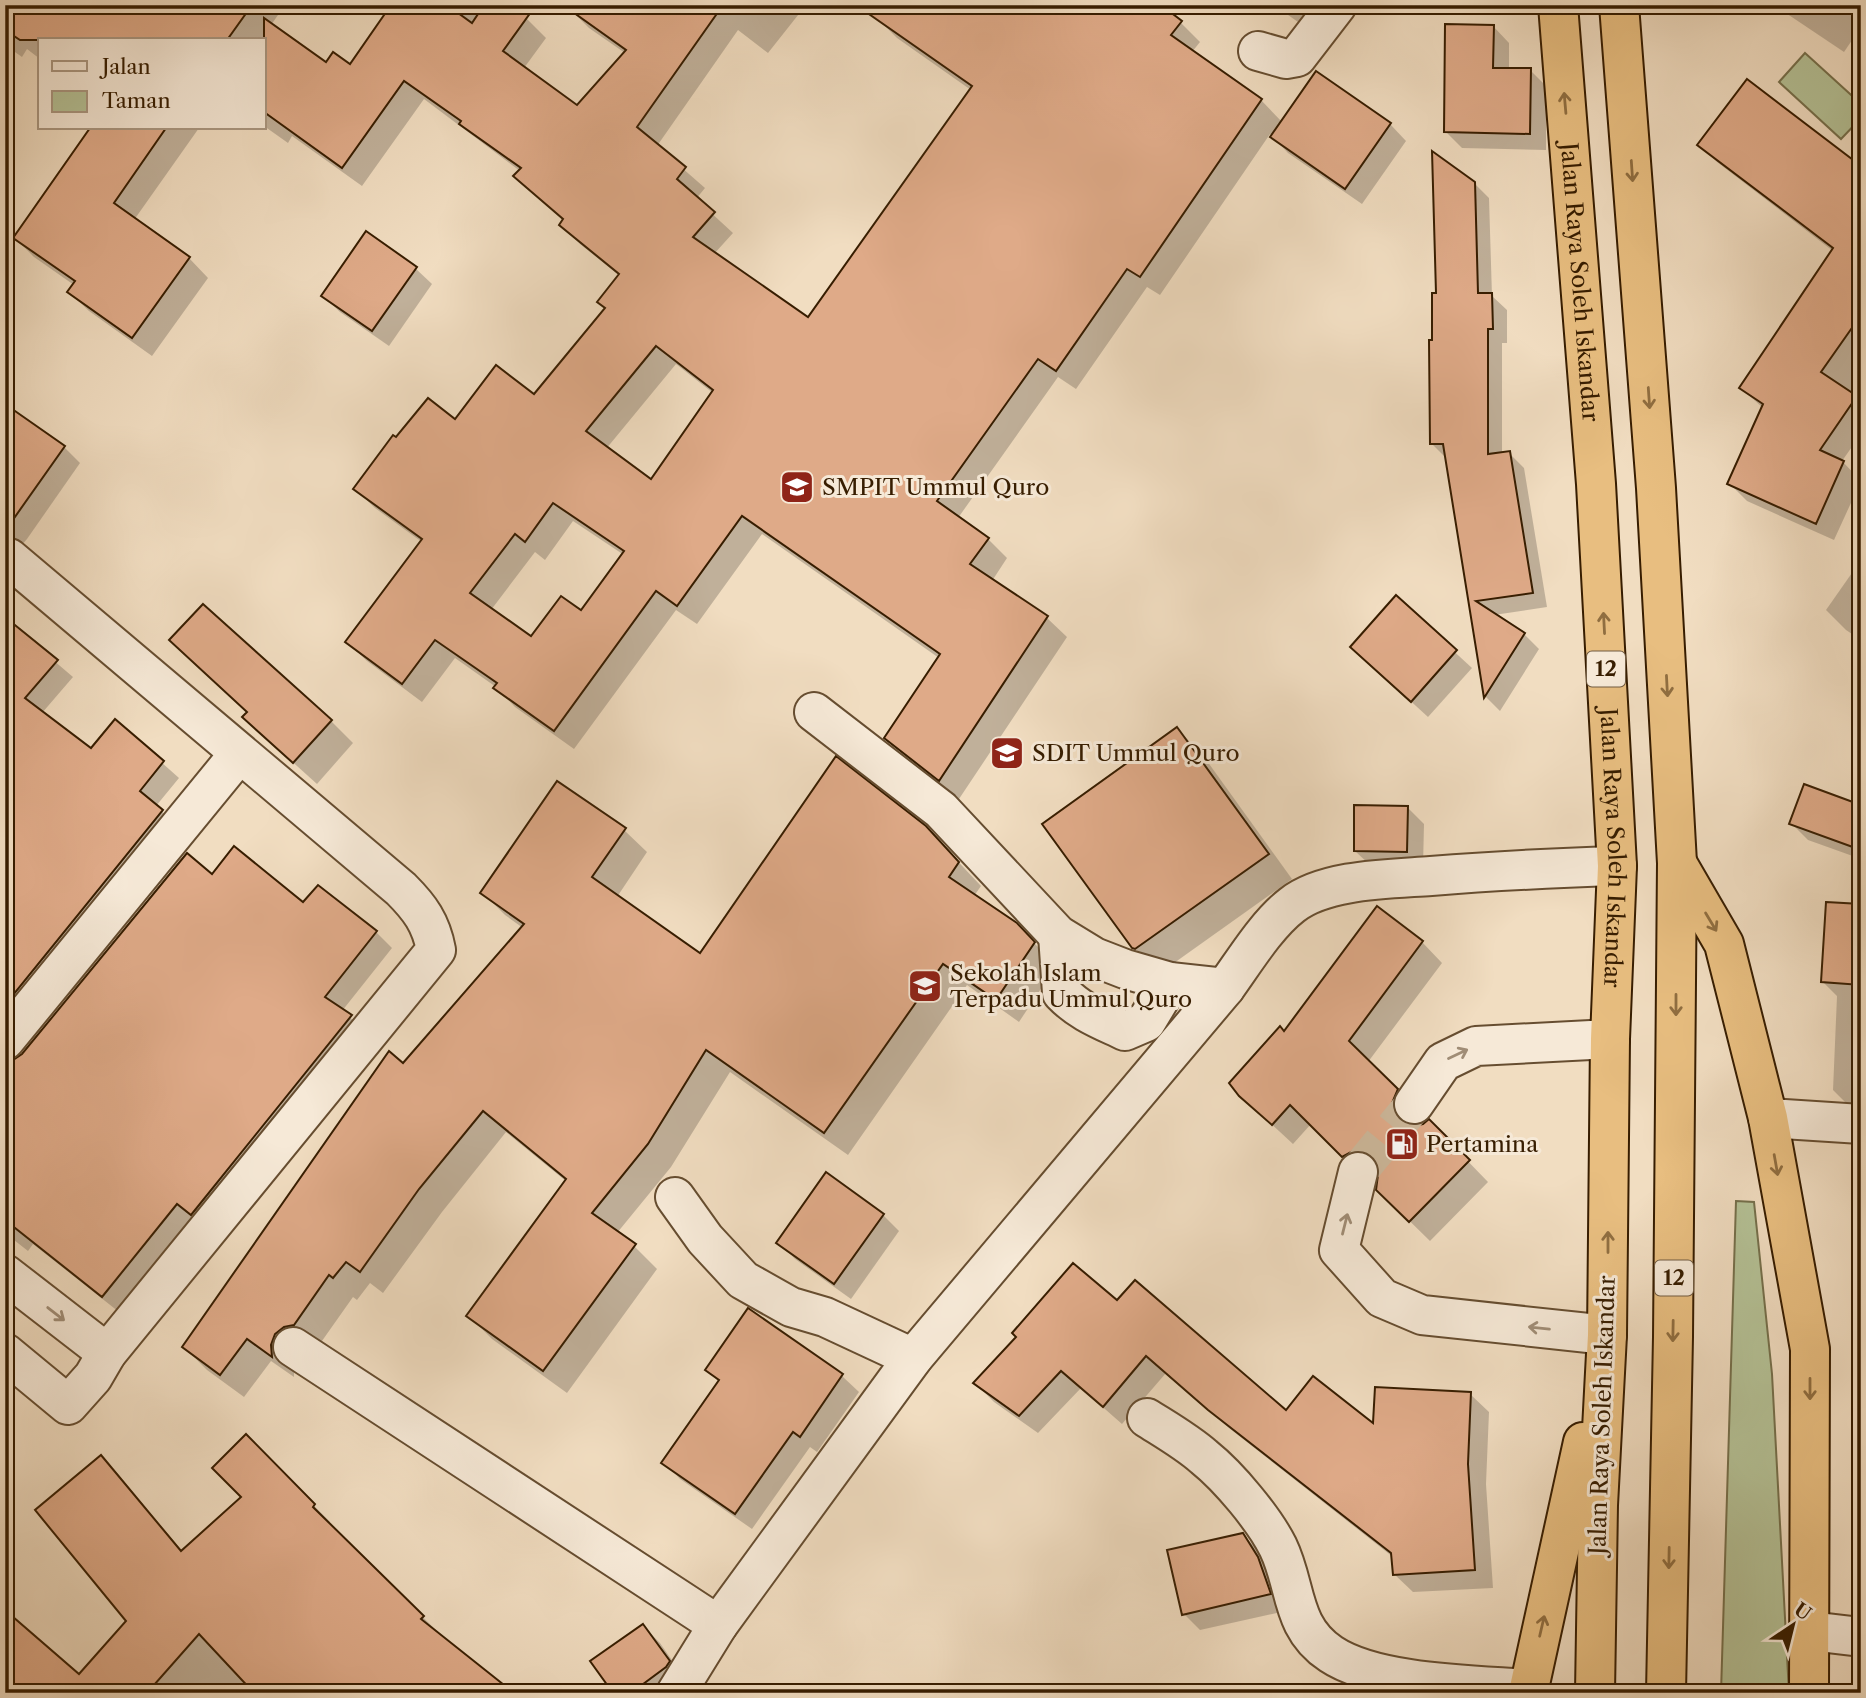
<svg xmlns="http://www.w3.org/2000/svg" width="1866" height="1698" font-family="'Libre Caslon Text',serif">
	<rect width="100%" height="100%" fill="#f1ddc1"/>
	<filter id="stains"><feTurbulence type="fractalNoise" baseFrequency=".00286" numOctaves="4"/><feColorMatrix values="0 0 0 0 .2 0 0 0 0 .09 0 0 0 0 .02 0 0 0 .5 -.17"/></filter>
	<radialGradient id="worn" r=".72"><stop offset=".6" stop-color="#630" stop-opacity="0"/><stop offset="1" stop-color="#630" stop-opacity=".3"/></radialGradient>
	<g fill="#b5c297" stroke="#76704c" stroke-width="2">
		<path d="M 1805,53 L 1861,104 L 1861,118 L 1841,139 L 1779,82 Z"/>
		<path d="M 1736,1201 L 1754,1202 L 1772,1374 L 1789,1693 L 1721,1693 Z"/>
	</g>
	<g fill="#0003" fill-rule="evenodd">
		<path d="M 5,5 L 78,5 L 128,40 L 40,40 L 40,59 L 27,49 L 22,57 L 5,45 Z"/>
		<path d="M 178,5 L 285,5 L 271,25 L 326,64 L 351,66 L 393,5 L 508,5 L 526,18 L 546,38 L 524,68 L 577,107 L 625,53 L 589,28 L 569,8 L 571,5 L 806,5 L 768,53 L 738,30 L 657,146 L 705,188 L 696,199 L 733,233 L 714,254 L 808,320 L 971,90 L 897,38 L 877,18 L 1180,22 L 1200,42 L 1192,52 L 1261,100 L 1282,122 L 1390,124 L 1406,141 L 1362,204 L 1288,153 L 1270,134 L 1160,295 L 1147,287 L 1076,389 L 1058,377 L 958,518 L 988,539 L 1007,558 L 992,581 L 1047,618 L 1067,637 L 959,799 L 905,757 L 886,738 L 939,658 L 762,534 L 697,624 L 676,610 L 574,749 L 515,707 L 496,687 L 455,658 L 422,702 L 367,661 L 347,642 L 422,542 L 375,508 L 355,489 L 397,439 L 534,396 L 607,309 L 620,276 L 580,244 L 561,225 L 564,221 L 516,176 L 520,171 L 424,99 L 362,186 L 292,136 L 288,143 L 264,126 L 264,40 L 153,40 ZM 676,364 L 713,393 L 651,481 L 606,449 ZM 573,521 L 624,555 L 582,613 L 531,639 L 491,610 L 535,552 L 545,560 Z"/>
		<path d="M 1274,5 L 1364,5 L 1352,6 L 1322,39 Z"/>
		<path d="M 1774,5 L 1861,5 L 1861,27 L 1844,52 Z"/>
		<path d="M 1493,26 L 1509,43 L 1509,70 L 1530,70 L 1546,86 L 1546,150 L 1462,148 L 1445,131 Z"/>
		<path d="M 92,128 L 199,128 L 134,220 L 189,258 L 208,278 L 152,356 L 89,311 L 69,292 L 74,285 L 34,257 L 15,238 Z"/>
		<path d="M 1699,144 L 1861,168 L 1861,434 L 1842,461 L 1861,481 L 1834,540 L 1747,501 L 1729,483 L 1763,408 L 1741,388 L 1833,251 L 1717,162 Z"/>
		<path d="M 1474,183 L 1489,198 L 1492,296 L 1507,310 L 1507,343 L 1502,343 L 1502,453 L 1509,453 L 1524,468 L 1547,607 L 1494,615 L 1524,634 L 1539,649 L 1500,711 L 1486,697 L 1447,459 L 1431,443 L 1433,341 L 1438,295 Z"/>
		<path d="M 415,268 L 432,284 L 389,346 L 340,312 L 323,296 Z"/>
		<path d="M 5,412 L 64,447 L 80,463 L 27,539 L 5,564 Z"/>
		<path d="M 1861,560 L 1861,640 L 1846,630 L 1826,610 Z"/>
		<path d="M 1396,598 L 1472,668 L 1428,717 L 1369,663 Z"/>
		<path d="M 5,619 L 73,677 L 42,713 L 91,751 L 115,721 L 179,778 L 156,806 L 178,827 L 5,1040 Z"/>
		<path d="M 248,712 L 331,721 L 353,743 L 317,784 L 267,739 Z"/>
		<path d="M 1177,729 L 1202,754 L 1292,879 L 1160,973 L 1133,947 Z"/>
		<path d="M 1861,801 L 1861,859 L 1808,840 L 1792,824 L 1859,806 Z"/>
		<path d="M 1407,807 L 1424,824 L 1423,867 L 1372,867 L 1355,851 Z"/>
		<path d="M 624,830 L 647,852 L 617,897 L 701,955 L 949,852 L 981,886 L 974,896 L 1016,924 L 1056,966 L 1019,1022 L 967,985 L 848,1155 L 730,1072 L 671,1167 L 617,1233 L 634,1246 L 657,1269 L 567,1393 L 492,1339 L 469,1316 L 567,1182 L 506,1132 L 442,1212 L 383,1293 L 370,1283 L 357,1300 L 353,1297 L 317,1348 L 294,1369 L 294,1377 L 271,1361 L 244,1397 L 207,1370 L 184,1347 L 403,1065 L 523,928 L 505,915 L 482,892 Z"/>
		<path d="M 213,876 L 304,905 L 376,932 L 392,948 L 342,1011 L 367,1032 L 119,1312 L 33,1244 L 28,1251 L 5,1233 L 5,1063 L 14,1062 Z"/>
		<path d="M 1861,906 L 1861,1115 L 1858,1115 L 1833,1090 L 1837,996 L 1823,982 Z"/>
		<path d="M 1422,942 L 1442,963 L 1368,1062 L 1417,1110 L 1413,1128 L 1423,1126 L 1429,1121 L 1488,1182 L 1430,1241 L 1378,1190 L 1380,1171 L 1373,1171 L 1364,1176 L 1311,1124 L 1293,1144 L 1240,1095 L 1285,1033 Z"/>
		<path d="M 883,1215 L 899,1231 L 851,1299 L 795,1259 L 779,1242 Z"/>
		<path d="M 1118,1302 L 1287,1412 L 1375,1426 L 1470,1394 L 1489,1412 L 1486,1484 L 1493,1588 L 1413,1592 L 1394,1574 L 1393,1557 L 1229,1428 L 1166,1373 L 1122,1424 L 1081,1388 L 1038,1433 L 994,1402 L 975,1383 Z"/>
		<path d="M 749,1311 L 842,1376 L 859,1392 L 817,1452 L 810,1447 L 752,1529 L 680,1479 L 664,1462 L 720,1383 L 707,1370 Z"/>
		<path d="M 246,1437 L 330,1522 L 328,1524 L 439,1633 L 438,1635 L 510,1693 L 5,1693 L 80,1676 L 128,1621 L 101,1457 L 118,1474 L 183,1552 L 244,1497 Z"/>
		<path d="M 1243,1535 L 1259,1551 L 1286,1611 L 1200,1630 L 1184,1614 Z"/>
		<path d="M 643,1626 L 660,1643 L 685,1679 L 669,1693 L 615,1693 Z"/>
		<path d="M 787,1688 L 794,1693 L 782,1693 Z"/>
	</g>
	<g fill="#dfaa88" stroke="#371d00" stroke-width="2" fill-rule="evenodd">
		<path d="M 5,5 L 252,5 L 227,40 L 20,40 L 5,30 Z"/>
		<path d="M 391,5 L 447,5 L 472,23 L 484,5 L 536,5 L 503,51 L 577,105 L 626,50 L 563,5 L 723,5 L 637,127 L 686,167 L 677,179 L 715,212 L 693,237 L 808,317 L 972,86 L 856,5 L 1161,5 L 1182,21 L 1171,35 L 1262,99 L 1140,277 L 1127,269 L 1056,371 L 1038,359 L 937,501 L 989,538 L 970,564 L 1048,616 L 939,781 L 884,738 L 940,654 L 742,516 L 677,606 L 656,591 L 554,731 L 493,688 L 497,683 L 435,640 L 402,684 L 345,642 L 422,539 L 353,489 L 393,435 L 396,437 L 428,398 L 455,419 L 496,365 L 534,394 L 605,308 L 597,302 L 619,274 L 559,225 L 563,219 L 513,176 L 521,168 L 459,124 L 461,121 L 404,81 L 342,168 L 264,112 L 264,18 L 326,62 L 333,52 L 350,64 ZM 656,346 L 713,390 L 651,479 L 586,431 ZM 553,503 L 624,551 L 581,610 L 561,596 L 531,636 L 470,593 L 515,534 L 525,542 Z"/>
		<path d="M 1445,24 L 1494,25 L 1493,68 L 1531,68 L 1530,134 L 1444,132 Z"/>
		<path d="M 1316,71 L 1391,123 L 1345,189 L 1270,137 Z"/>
		<path d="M 1747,79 L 1861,166 L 1861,315 L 1821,372 L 1857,396 L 1820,450 L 1844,461 L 1816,524 L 1727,484 L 1763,404 L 1739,388 L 1833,248 L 1697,145 Z"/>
		<path d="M 90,128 L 166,128 L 114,203 L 190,257 L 132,338 L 67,292 L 75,281 L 13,238 Z"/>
		<path d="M 1432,151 L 1475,182 L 1478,293 L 1492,293 L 1493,329 L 1488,329 L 1488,454 L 1510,451 L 1533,593 L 1476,601 L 1525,633 L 1484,698 L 1443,444 L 1430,444 L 1429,340 L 1432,340 L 1432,293 L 1436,293 Z"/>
		<path d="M 366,231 L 417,267 L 372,331 L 321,296 Z"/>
		<path d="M 5,404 L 65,446 L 5,531 Z"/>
		<path d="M 1396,595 L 1457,650 L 1411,702 L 1350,647 Z"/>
		<path d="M 203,604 L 332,720 L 293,763 L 242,717 L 247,712 L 169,640 Z"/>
		<path d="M 5,617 L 58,660 L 25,698 L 91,748 L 115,719 L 164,761 L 140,791 L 163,810 L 5,1005 Z"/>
		<path d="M 1177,727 L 1269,854 L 1135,949 L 1132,948 L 1042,824 Z"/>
		<path d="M 836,756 L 926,826 L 959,862 L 949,877 L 1017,923 L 1035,942 L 996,1000 L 943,964 L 824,1133 L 706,1050 L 648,1144 L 592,1213 L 636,1244 L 543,1371 L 466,1316 L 566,1179 L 483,1111 L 419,1189 L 360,1272 L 346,1262 L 333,1278 L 329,1275 L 294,1325 L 284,1327 L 275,1334 L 271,1345 L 272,1357 L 247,1339 L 220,1375 L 182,1347 L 389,1051 L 403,1063 L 524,924 L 480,893 L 557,781 L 626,828 L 592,877 L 700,953 Z"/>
		<path d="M 1804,784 L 1861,805 L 1861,850 L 1789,824 Z"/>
		<path d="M 1354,805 L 1408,806 L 1407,852 L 1354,851 Z"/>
		<path d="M 234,846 L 303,902 L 318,885 L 377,931 L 325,997 L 352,1015 L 191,1215 L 177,1204 L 102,1297 L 5,1220 L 5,1061 L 13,1060 L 22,1054 L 187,853 L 212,874 Z"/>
		<path d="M 1826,902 L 1861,904 L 1861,985 L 1821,982 Z"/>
		<path d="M 1377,906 L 1423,941 L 1349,1041 L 1398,1089 L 1392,1103 L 1395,1114 L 1401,1122 L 1413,1126 L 1423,1124 L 1429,1119 L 1470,1160 L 1409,1222 L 1376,1190 L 1379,1167 L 1373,1156 L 1364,1151 L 1353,1151 L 1342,1157 L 1290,1105 L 1272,1125 L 1239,1096 L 1229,1083 L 1280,1026 L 1284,1031 Z"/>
		<path d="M 826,1172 L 884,1214 L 834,1284 L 776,1243 Z"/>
		<path d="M 1073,1263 L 1117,1300 L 1135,1280 L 1286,1410 L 1313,1376 L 1373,1423 L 1375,1387 L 1471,1392 L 1468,1464 L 1475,1570 L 1393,1575 L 1391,1553 L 1208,1410 L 1146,1356 L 1103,1407 L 1061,1371 L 1019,1416 L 973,1383 L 1016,1337 L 1012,1333 Z"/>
		<path d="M 748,1308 L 843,1374 L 800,1437 L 793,1432 L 735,1514 L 661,1463 L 719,1380 L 705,1370 Z"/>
		<path d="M 246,1434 L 315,1504 L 313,1507 L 424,1616 L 421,1619 L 514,1693 L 254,1693 L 199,1634 L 147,1693 L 5,1693 L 5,1610 L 79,1674 L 126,1621 L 35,1510 L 101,1455 L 181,1551 L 241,1497 L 212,1468 Z"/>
		<path d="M 1243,1533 L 1258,1557 L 1271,1594 L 1182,1615 L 1167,1550 Z"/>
		<path d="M 643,1624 L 670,1661 L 666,1667 L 631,1693 L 613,1693 L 590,1661 Z"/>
	</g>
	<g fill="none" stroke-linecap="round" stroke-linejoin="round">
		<path stroke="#ccb79a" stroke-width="38" stroke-dasharray="38 19" stroke-linecap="butt" d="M 1358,1172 L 1414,1104"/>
		<g stroke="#664d30" stroke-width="42">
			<g id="minor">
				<path d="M 1258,51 L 1286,59 L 1297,57 L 1337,5"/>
				<path d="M 5,563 L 9,558 L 401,889 C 420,908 431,923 436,950 L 107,1353 L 93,1377 L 68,1405 L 5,1353"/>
				<path d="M 814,712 L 941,810 L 1058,935 L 1094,957 L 1125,969 L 1170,982 L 1225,988"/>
				<path d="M 1058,935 L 1062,993 C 1080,1012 1102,1020 1125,1031 L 1146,1022 L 1170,982"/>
				<path d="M 5,1040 L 239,754"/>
				<path d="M 1414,1104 L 1443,1062 L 1476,1046 L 1610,1039"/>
				<path d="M 1768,1118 L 1861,1124"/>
				<path d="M 1358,1172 L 1339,1250 L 1382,1298 L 1422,1315 L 1607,1335"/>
				<path d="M 675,1197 L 705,1239 L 743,1280 L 791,1307 L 825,1317 L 913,1358"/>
				<path d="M 5,1274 L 107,1353"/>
				<path d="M 293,1347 L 718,1625"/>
				<path d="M 1147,1418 C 1166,1430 1187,1442 1204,1457 C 1229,1477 1264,1519 1278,1547 C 1297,1586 1290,1627 1331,1654 C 1376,1684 1474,1685 1528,1689"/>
				<path d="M 1810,1631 L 1861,1637"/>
				<path d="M 676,1693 L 718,1625 L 913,1358 L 1225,988 C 1244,962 1266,925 1292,905 C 1325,879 1390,879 1431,876 C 1493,871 1555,868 1617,866"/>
			</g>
		</g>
		<g stroke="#371d00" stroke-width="42">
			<g id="highway">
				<path id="s1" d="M 1558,5 L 1596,484 L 1617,866 L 1610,1039 L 1607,1335 L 1598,1505 L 1595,1693"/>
				<path d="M 1619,5 L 1656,488 L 1677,863 L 1673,1337 L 1666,1693"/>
				<path d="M 1677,863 L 1724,944 L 1768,1118 L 1810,1349 L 1809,1693"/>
				<path d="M 1528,1693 L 1583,1442"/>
			</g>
		</g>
		<use href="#minor" stroke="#f6e9d7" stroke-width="38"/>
		<use href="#highway" stroke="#e8be80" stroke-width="38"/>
	</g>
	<defs><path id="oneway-shaft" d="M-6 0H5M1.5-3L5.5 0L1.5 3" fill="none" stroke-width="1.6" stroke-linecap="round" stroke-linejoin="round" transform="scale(1.75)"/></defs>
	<g stroke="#906e40">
		<use href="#oneway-shaft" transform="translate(1565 103) rotate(-95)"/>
		<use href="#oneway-shaft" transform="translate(1632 171) rotate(86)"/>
		<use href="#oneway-shaft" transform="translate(1649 398) rotate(86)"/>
		<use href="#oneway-shaft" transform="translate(1604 623) rotate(-93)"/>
		<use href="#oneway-shaft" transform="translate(1667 686) rotate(87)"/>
		<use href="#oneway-shaft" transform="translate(1711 922) rotate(59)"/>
		<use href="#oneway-shaft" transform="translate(1676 1005) rotate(90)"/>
		<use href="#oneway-shaft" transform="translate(1776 1165) rotate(80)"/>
		<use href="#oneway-shaft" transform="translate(1608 1242) rotate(-90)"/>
		<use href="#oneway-shaft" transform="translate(1673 1331) rotate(91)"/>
		<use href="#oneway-shaft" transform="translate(1810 1389) rotate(90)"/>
		<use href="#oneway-shaft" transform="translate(1669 1558) rotate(91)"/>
		<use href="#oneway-shaft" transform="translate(1542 1626) rotate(-77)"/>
	</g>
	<g stroke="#a08d76">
		<use href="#oneway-shaft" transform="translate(1458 1054) rotate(-25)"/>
		<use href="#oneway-shaft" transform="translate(1345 1224) rotate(-76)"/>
		<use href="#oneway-shaft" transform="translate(56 1314) rotate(38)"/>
		<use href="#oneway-shaft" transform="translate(1539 1328) rotate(-174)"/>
	</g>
	<defs>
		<g id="school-square" transform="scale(1.75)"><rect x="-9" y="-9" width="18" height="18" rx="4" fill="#8f2418" stroke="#f6e9d7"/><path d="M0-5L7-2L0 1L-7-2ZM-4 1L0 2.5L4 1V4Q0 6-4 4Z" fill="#fff"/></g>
		<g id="fuel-square" transform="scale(1.75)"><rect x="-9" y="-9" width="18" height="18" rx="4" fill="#8f2418" stroke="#f6e9d7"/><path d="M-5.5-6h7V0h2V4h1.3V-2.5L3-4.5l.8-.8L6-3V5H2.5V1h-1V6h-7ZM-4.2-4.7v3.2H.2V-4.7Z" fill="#fff"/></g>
	</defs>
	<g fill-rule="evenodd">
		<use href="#school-square" x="797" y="487"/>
		<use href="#school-square" x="1007" y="753"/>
		<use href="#school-square" x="925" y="986"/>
		<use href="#fuel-square" x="1402" y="1144"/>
	</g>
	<g text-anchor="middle" stroke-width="6" stroke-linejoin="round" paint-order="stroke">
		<g fill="#f6e9d7" stroke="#705a40" stroke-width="2">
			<rect x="1587" y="651.5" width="38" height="35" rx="5"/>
			<rect x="1655" y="1260.5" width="38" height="35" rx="5"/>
		</g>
		<g font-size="21" font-weight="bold" fill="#371d00">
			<text x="1606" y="676">12</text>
			<text x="1674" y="1285">12</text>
		</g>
		<g font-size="23" fill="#371d00" stroke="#f6e9d7">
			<text dy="8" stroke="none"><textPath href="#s1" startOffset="278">Jalan Raya Soleh Iskandar</textPath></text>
			<text dy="8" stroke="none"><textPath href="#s1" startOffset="845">Jalan Raya Soleh Iskandar</textPath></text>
			<text transform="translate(1602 1415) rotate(-88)" y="8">Jalan Raya Soleh Iskandar</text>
		</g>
		<g font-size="23" fill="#371d00" stroke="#f6e9d7" text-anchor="start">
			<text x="822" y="495">SMPIT Ummul Quro</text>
			<text x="1032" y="761">SDIT Ummul Quro</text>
			<text x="950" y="981">Sekolah Islam<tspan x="950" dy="26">Terpadu Ummul Quro</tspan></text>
			<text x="1426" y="1152">Pertamina</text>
		</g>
	</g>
	<rect width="1866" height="1698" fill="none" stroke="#f1ddc1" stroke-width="28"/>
	<rect x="7" y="7" width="1852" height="1684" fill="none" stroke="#371d00" stroke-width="3.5"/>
	<rect x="14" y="14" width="1838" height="1670" fill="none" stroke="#371d00" stroke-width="2"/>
	<rect x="38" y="38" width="228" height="91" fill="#f6e9d7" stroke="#aa9781" stroke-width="2"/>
	<rect x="52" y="61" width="35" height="10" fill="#f6e9d7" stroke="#aa9781" stroke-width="2"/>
	<text x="102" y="74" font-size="21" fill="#371d00">Jalan</text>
	<rect x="52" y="91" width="35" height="21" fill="#b5c297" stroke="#aa9781" stroke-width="2"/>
	<text x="102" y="108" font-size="21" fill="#371d00">Taman</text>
	<g transform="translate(1793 1625) rotate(35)" stroke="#f6e9d7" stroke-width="5" paint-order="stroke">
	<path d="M0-5L12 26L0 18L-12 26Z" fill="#371d00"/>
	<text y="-10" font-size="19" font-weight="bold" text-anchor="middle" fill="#371d00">U</text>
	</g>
	<rect width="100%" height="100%" filter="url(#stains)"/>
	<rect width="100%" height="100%" fill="url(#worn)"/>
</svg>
